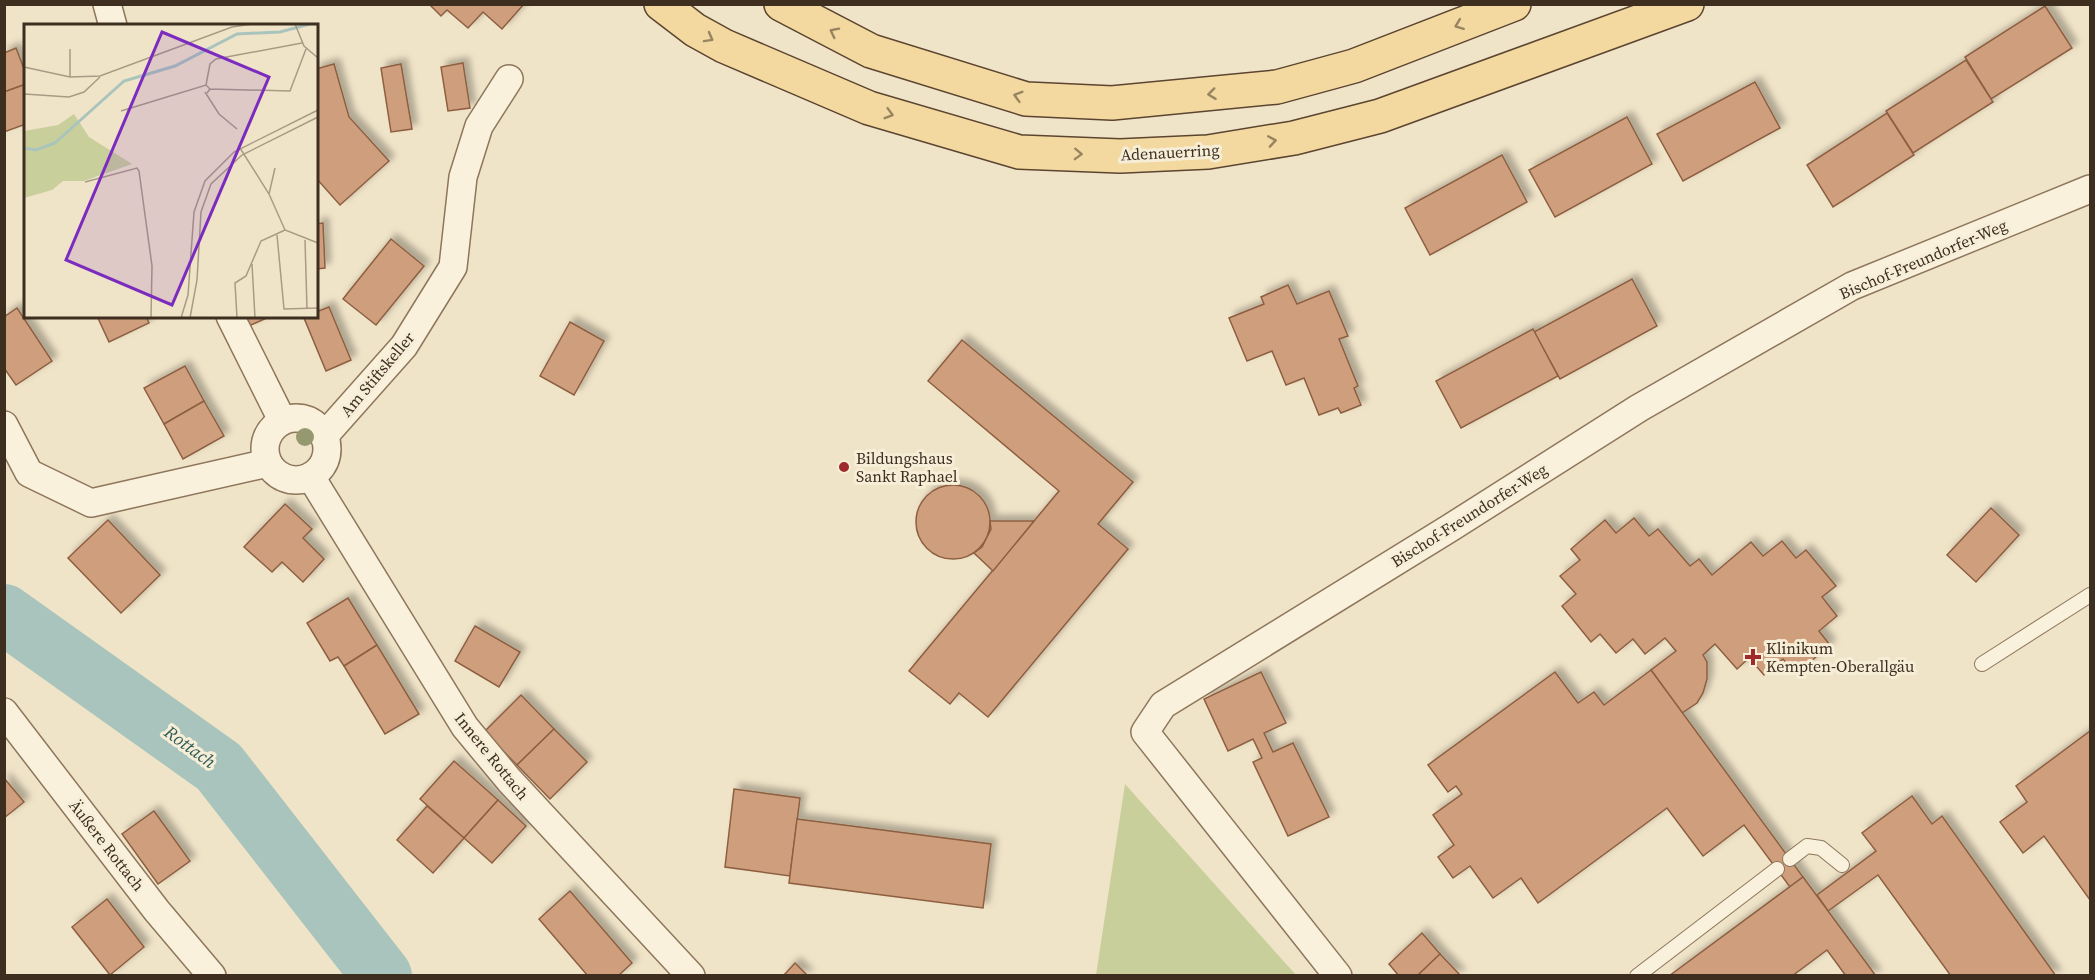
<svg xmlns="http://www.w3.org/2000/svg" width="2095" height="980" font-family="'Source Serif 4',serif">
	<defs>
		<filter id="shadow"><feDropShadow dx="5.5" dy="-5.5" stdDeviation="3" flood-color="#0004"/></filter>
	</defs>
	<rect width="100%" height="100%" fill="#f0e4c8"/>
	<path fill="#c9cf9b" d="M 1125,784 L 1296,975 L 1096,975 Z"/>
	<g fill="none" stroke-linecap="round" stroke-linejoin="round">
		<path stroke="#a9c4bc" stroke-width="60" d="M 4,614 L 219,767 L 382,976"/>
	</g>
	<g fill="#cf9f7d" stroke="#8d5f41" stroke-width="1.5" filter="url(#shadow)">
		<path d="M 429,4 L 524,4 L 502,29 L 483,12 L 468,28 L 447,10 L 441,16 Z"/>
		<path d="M 2045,6 L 2072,48 L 1991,99 L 1965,57 Z"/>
		<path d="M 16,48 L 26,74 L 26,84 L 4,92 L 4,53 Z"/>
		<path d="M 1966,60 L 1993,102 L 1913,153 L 1886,111 Z"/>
		<path d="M 463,63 L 470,108 L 448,111 L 441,67 Z"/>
		<path d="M 334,64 L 349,117 L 389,161 L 340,205 L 316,178 L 316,69 Z"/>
		<path d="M 401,64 L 412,129 L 391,132 L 381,68 Z"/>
		<path d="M 1755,82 L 1780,128 L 1683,181 L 1657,134 Z"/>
		<path d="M 26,84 L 26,124 L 4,132 L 4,92 Z"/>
		<path d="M 1887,113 L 1914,155 L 1833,207 L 1807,165 Z"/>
		<path d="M 1627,117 L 1652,164 L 1555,217 L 1529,170 Z"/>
		<path d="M 1502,155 L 1527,202 L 1430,255 L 1405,208 Z"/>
		<path d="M 323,223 L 325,268 L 316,269 L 316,224 Z"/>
		<path d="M 391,239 L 424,266 L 376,325 L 343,299 Z"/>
		<path d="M 1632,279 L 1657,326 L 1560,379 L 1534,332 Z"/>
		<path d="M 1288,285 L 1297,304 L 1329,291 L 1348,336 L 1339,339 L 1358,386 L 1354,388 L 1361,405 L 1341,413 L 1338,408 L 1319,415 L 1304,378 L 1286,385 L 1272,351 L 1247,361 L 1229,318 L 1264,304 L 1261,297 Z"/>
		<path d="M 329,307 L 351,360 L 326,371 L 304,318 L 316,316 L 316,312 Z"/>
		<path d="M 17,308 L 52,361 L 16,385 L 4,368 L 4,317 Z"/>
		<path d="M 97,316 L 146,316 L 149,323 L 109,342 Z"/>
		<path d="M 245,316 L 271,316 L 249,326 Z"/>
		<path d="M 570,322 L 604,341 L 574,395 L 540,376 Z"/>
		<path d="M 1533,329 L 1558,376 L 1461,428 L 1436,381 Z"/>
		<path d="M 962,340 L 1133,482 L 1098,524 L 1128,549 L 988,717 L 959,693 L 950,704 L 909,671 L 1059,491 L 928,381 Z"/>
		<path d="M 185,366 L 204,401 L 164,424 L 144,388 Z"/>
		<path d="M 204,401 L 224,436 L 183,459 L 164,424 Z"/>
		<circle cx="953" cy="522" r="37"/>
		<path d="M 285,504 L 312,529 L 303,538 L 324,559 L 303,582 L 282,562 L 272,572 L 244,547 Z"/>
		<path d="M 1991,508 L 2019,535 L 1976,582 L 1947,555 Z"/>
		<path d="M 1634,518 L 1649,536 L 1658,529 L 1690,566 L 1699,559 L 1712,575 L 1751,542 L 1763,556 L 1782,541 L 1796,558 L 1806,550 L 1836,586 L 1822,597 L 1837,616 L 1819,631 L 1830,645 L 1796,674 L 1783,659 L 1764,675 L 1749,658 L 1737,669 L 1715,644 L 1703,655 L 1707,662 L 1707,679 L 1703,693 L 1697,703 L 1682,713 L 1651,670 L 1676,651 L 1665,638 L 1645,654 L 1633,639 L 1616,653 L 1600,634 L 1591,642 L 1562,606 L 1576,594 L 1560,576 L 1580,560 L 1571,549 L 1605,520 L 1616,533 Z"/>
		<path d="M 108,520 L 160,575 L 121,613 L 68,558 Z"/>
		<path d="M 990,521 L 1034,521 L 993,571 L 974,553 L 982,547 L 991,529 Z"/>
		<path d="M 348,598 L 377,645 L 344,666 L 338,657 L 330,661 L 307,623 Z"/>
		<path d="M 475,626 L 520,652 L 499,687 L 455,661 Z"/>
		<path d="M 377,645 L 419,714 L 385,734 L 344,666 Z"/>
		<path d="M 1651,670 L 1803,877 L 1790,887 L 1744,825 L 1703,856 L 1667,808 L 1538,903 L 1521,878 L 1493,898 L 1470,866 L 1453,878 L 1438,857 L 1454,845 L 1433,815 L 1462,794 L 1456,786 L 1448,792 L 1428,765 L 1555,672 L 1578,703 L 1594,692 L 1604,705 Z"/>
		<path d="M 1261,672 L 1286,723 L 1264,733 L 1273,752 L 1293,743 L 1329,817 L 1288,836 L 1253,762 L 1262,758 L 1253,739 L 1228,751 L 1204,699 Z"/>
		<path d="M 521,695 L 554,729 L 517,765 L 484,732 Z"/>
		<path d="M 554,729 L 587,762 L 550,799 L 517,765 Z"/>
		<path d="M 2090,731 L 2090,900 L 2044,836 L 2023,853 L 2000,822 L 2027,802 L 2016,786 Z"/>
		<path d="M 454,761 L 498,800 L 464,838 L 420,799 Z"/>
		<path d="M 4,778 L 24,802 L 4,818 Z"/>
		<path d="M 734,789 L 800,798 L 790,876 L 725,867 Z"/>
		<path d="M 1912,796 L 1932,824 L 1942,816 L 2056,976 L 1951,976 L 1878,875 L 1828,911 L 1817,895 L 1876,851 L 1862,833 Z"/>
		<path d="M 498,800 L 526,826 L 492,863 L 464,838 Z"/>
		<path d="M 427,806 L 464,838 L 433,873 L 397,840 Z"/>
		<path d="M 154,811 L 190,861 L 158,884 L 122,834 Z"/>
		<path d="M 797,819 L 991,844 L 983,908 L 789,883 Z"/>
		<path d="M 1803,877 L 1876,976 L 1846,976 L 1827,950 L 1792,976 L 1669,976 Z"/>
		<path d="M 570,891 L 632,963 L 618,976 L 588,976 L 539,919 Z"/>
		<path d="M 107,899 L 144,947 L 110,975 L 72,927 Z"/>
		<path d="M 1422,933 L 1440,954 L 1417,976 L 1399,976 L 1389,964 Z"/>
		<path d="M 1440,954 L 1459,974 L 1458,976 L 1417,976 Z"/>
		<path d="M 795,963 L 808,976 L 783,976 Z"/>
	</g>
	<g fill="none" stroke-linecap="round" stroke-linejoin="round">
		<g stroke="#8d765c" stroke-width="16">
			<g id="lane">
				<path d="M 1982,664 L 2090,595"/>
				<path d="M 1790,859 L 1807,846 L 1821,848 L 1842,865"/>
				<path d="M 1637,976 L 1777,869"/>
			</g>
		</g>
		<g stroke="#8d765c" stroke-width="30">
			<g id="street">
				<path d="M 107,4 L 113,26"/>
				<path d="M 230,316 L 282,420"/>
				<circle cx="296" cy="449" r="31"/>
				<path d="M 4,425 L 29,473 L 91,503 L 268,463"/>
				<path d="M 325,435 L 404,346 L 453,267 L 463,177 L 479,126 L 509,79"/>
				<path d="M 311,477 L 465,727 L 509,780 L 691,976"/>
				<path d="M 4,712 L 157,911 L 212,976"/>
				<path d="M 1338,976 L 1145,732 L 1163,705 L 1450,528 L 1639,408 L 1852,286 L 2090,189"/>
			</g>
		</g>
		<g stroke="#5b4430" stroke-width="36">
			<g id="primary">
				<path d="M 661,4 L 695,30 L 724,46 L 869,108 L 1019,152 L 1120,156 L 1208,152 L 1294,138 L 1380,116 L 1687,4"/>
				<path d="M 781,4 L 871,51 L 1026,99 L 1112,103 L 1277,87 L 1354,66 L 1514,4"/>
			</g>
		</g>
		<use href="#lane" stroke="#faf1dc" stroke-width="14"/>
		<use href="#street" stroke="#faf1dc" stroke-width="27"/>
		<use href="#primary" stroke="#f3d9a0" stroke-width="33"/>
	</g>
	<circle fill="#96986f" cx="305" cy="437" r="9"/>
	<defs><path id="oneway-chevron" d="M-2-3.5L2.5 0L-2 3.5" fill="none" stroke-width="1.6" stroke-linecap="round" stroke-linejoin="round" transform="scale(1.5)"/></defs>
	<g stroke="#988460">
		<use href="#oneway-chevron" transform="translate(1459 25) rotate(159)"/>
		<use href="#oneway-chevron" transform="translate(834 32) rotate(-153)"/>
		<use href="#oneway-chevron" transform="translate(709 38) rotate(29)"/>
		<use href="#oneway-chevron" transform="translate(1212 94) rotate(173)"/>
		<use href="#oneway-chevron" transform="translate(1018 96) rotate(-164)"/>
		<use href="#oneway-chevron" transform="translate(889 114) rotate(16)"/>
		<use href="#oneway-chevron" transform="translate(1272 141) rotate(-9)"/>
		<use href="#oneway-chevron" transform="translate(1078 154) rotate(2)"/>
	</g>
	<g fill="#9e2a2b" stroke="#f7eed8" stroke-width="2">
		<circle cx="844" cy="467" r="6"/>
		<path d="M1750 648h6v6h6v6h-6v6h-6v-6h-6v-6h6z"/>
	</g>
	<g text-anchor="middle" stroke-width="6" stroke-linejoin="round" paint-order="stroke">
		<g font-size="16" fill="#3d2e20" stroke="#f7eed8">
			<text transform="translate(1170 152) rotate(-3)" y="6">Adenauerring</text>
			<text transform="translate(1923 259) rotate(-23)" y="6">Bischof-Freundorfer-Weg</text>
			<text transform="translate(377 374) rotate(-50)" y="6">Am Stiftskeller</text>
			<text transform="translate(1469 515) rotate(-32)" y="6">Bischof-Freundorfer-Weg</text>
			<text transform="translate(492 756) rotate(51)" y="6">Innere Rottach</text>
			<text transform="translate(107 845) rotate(52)" y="6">Äußere Rottach</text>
		</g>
		<g font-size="16" fill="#3d2e20" stroke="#f7eed8" text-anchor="start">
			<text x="856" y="464">Bildungshaus<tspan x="856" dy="18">Sankt Raphael</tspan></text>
			<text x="1766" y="654">Klinikum<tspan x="1766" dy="18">Kempten-Oberallgäu</tspan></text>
		</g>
		<g font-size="18" font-style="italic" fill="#2f5d5a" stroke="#f7eed8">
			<text transform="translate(190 747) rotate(36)" y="6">Rottach</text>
		</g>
	</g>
	<g transform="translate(24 24)">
		<rect width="294" height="294" fill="#f0e4c8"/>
		<path d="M 50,90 L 65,113 L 108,140 L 60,157 L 39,157 L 28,166 L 0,174 L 0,107 L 34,101 Z" fill="#c9cf9b"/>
		<path fill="none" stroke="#a9c4bc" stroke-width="3" d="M 0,124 L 12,126 L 31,119 L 100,57 L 151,42 L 213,10 L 256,8 L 286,0"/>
		<path fill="none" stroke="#a89b85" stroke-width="1.5" d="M 271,0 L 280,22 L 294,34M 46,25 L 46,53M 0,43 L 46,53 L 76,52 L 208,3 L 228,0M 182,61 L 186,40 L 192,35 L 278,19M 186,65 L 266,67 L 282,25M 181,68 L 195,90 L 213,105M 0,70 L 45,73 L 60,68 L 76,53M 97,87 L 182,61 L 186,65 L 183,69M 216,124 L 245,170 L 261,206 L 294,219M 61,158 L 113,144 L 115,147 L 128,242 L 127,294M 245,170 L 251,144M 253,211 L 260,285 L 294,284M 281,216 L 283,285M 228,240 L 231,294M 157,294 L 164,271 L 170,188 L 181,157 L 210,128 L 294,86M 166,294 L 173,256 L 177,188 L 187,160 L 218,131 L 294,93M 213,294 L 211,259 L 222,252 L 237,217 L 261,206"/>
		<path fill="#7b2cbf" fill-opacity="0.15" stroke="#7b2cbf" stroke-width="3" d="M 138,8 L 245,53 L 148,281 L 42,236 Z"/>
		<rect width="294" height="294" fill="none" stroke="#3d2e20" stroke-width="3"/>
	</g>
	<rect width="2095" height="980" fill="none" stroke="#3d2e20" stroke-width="12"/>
</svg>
